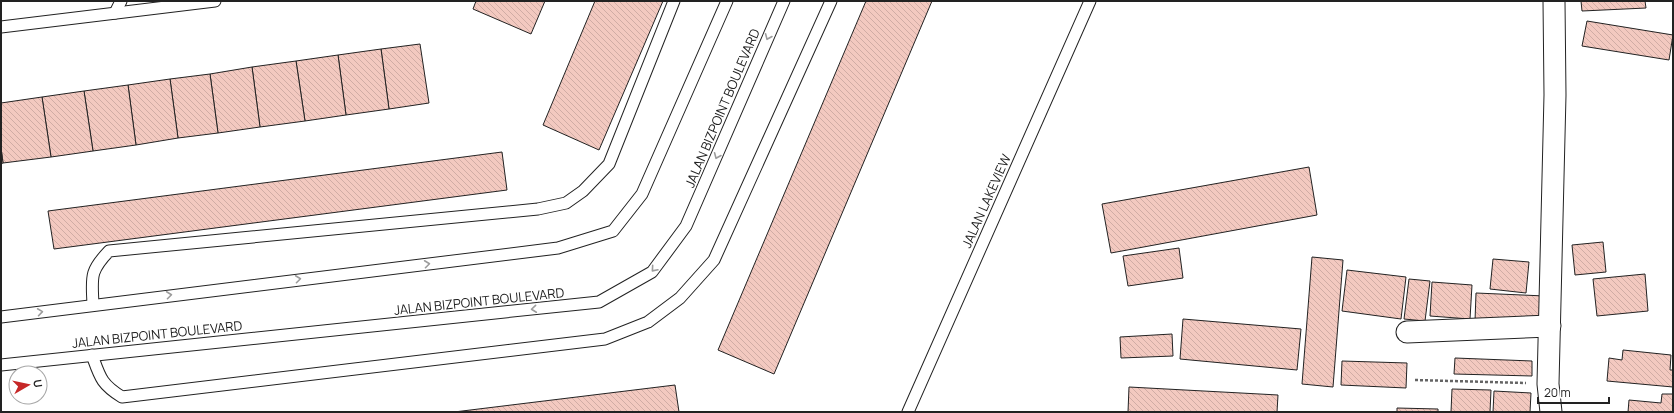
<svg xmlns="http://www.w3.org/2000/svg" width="1674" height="413" font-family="Manrope,sans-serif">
	<defs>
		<pattern id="building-back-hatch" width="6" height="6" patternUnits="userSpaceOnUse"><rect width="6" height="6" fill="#f3c9c0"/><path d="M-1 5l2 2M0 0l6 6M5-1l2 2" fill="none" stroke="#d0aca5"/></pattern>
	</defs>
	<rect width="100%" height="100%" fill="#fff"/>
	<g fill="url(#building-back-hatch)" stroke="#222">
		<path d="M 476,1 L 545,1 L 531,34 L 473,9 Z"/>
		<path d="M 595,1 L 663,1 L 599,150 L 543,125 Z"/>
		<path d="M 866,1 L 932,1 L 774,374 L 718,350 Z"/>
		<path d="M 1581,1 L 1645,1 L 1646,8 L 1582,11 Z"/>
		<path d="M 1587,21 L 1673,35 L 1669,60 L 1582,46 Z"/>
		<path d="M 420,44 L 429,103 L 389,109 L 381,49 Z"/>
		<path d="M 381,49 L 389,109 L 346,115 L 338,55 Z"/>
		<path d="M 338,55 L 346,115 L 305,121 L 296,61 Z"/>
		<path d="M 296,61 L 305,121 L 260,127 L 252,67 Z"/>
		<path d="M 252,67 L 260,127 L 218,133 L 210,74 Z"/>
		<path d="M 210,74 L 218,133 L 178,138 L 170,79 Z"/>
		<path d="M 170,79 L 178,138 L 136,145 L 128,85 Z"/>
		<path d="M 128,85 L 136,145 L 93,151 L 84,91 Z"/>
		<path d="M 84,91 L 93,151 L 51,157 L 42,97 Z"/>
		<path d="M 42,97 L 51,157 L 3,163 L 1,148 L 1,103 Z"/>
		<path d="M 1,148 L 3,163 L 1,164 Z"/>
		<path d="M 502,152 L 507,190 L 54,249 L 48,211 Z"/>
		<path d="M 1309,167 L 1317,215 L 1111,253 L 1102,204 Z"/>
		<path d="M 1603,242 L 1606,272 L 1575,275 L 1572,245 Z"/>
		<path d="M 1179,248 L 1183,278 L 1128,286 L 1123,256 Z"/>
		<path d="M 1312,257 L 1343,260 L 1333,387 L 1302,384 Z"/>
		<path d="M 1493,259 L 1529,262 L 1526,293 L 1490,289 Z"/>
		<path d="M 1347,270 L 1406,277 L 1401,319 L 1342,311 Z"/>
		<path d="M 1645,274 L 1648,311 L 1597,316 L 1593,279 Z"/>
		<path d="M 1409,279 L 1430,281 L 1425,321 L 1404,319 Z"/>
		<path d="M 1432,282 L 1472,285 L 1470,319 L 1430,316 Z"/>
		<path d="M 1476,293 L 1545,296 L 1544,323 L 1475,321 Z"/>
		<path d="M 1183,319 L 1301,329 L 1297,370 L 1180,359 Z"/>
		<path d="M 1172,334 L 1173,356 L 1121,358 L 1120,337 Z"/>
		<path d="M 1623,350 L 1671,355 L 1670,370 L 1673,370 L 1673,387 L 1607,381 L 1609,358 L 1622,360 Z"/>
		<path d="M 1455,358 L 1532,361 L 1532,376 L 1454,374 Z"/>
		<path d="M 1342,361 L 1407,363 L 1406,388 L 1341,385 Z"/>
		<path d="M 675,385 L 679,412 L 454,412 Z"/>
		<path d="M 1129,387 L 1278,395 L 1277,412 L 1128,412 Z"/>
		<path d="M 1452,389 L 1491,390 L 1490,412 L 1451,412 Z"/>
		<path d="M 1494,391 L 1531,393 L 1530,412 L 1493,412 Z"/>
		<path d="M 1662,394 L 1673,394 L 1673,412 L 1628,412 L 1629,400 L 1661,403 Z"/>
		<path d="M 1397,408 L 1438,409 L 1438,412 L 1397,412 Z"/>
	</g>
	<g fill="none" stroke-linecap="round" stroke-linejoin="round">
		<g stroke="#222" stroke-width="13">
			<g id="service">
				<path d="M 115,13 L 121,1"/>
				<path d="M 1,27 L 215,1"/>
				<path d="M 93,305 C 92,277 89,272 109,251 L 538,209 L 566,203 L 583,191 L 609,164 L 674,1"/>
				<path d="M 1,317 L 558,248 L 613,231 L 642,194 L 727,1"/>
				<path d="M 92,355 C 100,377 101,384 122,397 L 605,339 L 648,322 L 680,298 L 714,260 L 831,1"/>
				<path d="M 1,365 L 599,302 L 652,272 L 686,226 L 784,1"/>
				<path d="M 908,412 L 1090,1"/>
			</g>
		</g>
		<g stroke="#222" stroke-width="23">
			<g id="minor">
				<path d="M 1407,332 L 1550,326"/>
				<path d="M 1551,412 L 1548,384 L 1555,95 L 1554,1"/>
			</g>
		</g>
		<path stroke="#646464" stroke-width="2.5" stroke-dasharray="3 2" stroke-linecap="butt" d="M 1415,380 L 1526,383"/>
		<use href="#service" stroke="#fff" stroke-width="11"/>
		<use href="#minor" stroke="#fff" stroke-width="21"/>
	</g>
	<defs><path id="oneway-chevron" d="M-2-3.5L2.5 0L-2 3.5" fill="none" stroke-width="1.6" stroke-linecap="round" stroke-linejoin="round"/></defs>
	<g stroke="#9c9c9c">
		<use href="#oneway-chevron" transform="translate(768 37) rotate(113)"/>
		<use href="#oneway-chevron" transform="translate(717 156) rotate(113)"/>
		<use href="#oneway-chevron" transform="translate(427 264) rotate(-7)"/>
		<use href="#oneway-chevron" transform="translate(654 269) rotate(131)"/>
		<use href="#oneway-chevron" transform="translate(298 279) rotate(-7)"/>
		<use href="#oneway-chevron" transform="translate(169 295) rotate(-7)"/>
		<use href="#oneway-chevron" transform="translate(534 309) rotate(174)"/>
		<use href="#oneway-chevron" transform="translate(40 312) rotate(-8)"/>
	</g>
	<g text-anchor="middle" stroke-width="3" stroke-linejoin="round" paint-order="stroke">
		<g font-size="13" fill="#222" stroke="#fff">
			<text transform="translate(722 108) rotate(-67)" y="5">JALAN BIZPOINT BOULEVARD</text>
			<text transform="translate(986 201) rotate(-66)" y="5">JALAN LAKEVIEW</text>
			<text transform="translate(479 301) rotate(-6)" y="5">JALAN BIZPOINT BOULEVARD</text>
			<text transform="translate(157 334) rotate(-6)" y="5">JALAN BIZPOINT BOULEVARD</text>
		</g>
	</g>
	<rect width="1674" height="413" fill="none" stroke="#222222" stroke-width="4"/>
	<g transform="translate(28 385) rotate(81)"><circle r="19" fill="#ffffff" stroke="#a7a7a7"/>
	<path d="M0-3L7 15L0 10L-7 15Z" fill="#c62828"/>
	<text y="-6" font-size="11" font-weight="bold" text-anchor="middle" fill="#222222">U</text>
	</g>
	<path d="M1538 397v6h71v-6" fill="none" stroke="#222222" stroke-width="2"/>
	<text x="1544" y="397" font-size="12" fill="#222222" stroke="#ffffff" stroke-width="3" paint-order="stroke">20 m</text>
</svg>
